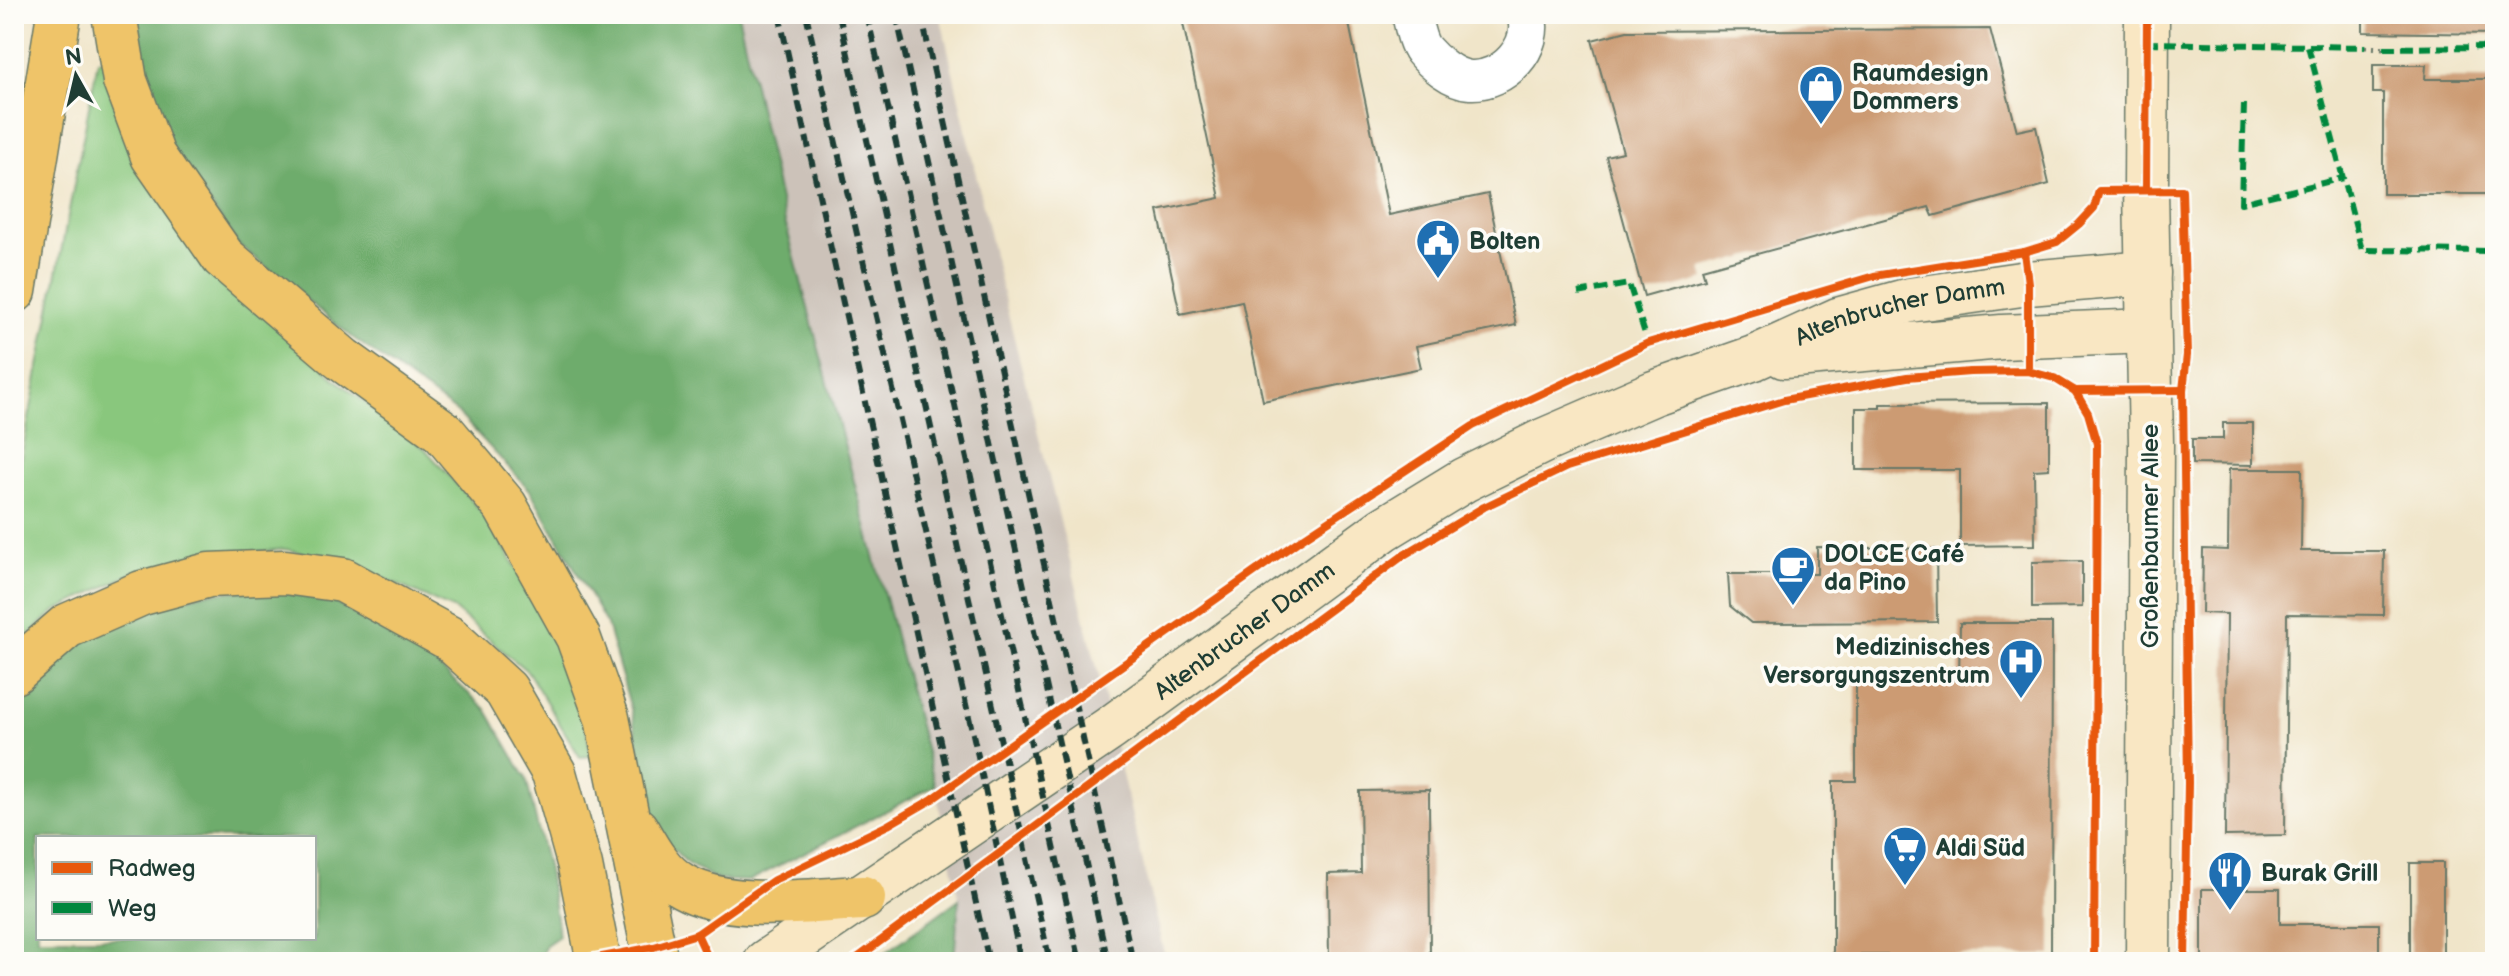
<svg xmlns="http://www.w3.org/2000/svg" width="2509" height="976" font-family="'Balsamiq Sans',sans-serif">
	<rect width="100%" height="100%" fill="#fdfcf7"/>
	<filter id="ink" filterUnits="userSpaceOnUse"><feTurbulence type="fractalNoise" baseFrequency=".0125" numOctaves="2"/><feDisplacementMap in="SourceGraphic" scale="16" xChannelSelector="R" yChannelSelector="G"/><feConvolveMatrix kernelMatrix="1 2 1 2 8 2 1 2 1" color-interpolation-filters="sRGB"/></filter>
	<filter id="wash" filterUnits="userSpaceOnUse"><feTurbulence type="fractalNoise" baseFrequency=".006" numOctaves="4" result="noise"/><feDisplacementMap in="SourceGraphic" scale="32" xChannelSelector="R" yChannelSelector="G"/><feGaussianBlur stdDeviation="1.8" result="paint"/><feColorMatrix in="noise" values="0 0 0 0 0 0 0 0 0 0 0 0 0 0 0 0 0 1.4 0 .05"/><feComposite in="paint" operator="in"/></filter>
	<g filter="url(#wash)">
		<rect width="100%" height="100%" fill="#f0e5c9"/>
		<path fill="#ccc2b9" d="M 738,14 L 940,14 L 1001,286 L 1098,672 L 1166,962 L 955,962 L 959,899 L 935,786 L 784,218 Z"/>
		<path fill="#89c77d" stroke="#548258" stroke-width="2" d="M 103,59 L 330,375 L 425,449 L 487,518 L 560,643 L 584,717 L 591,756 L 580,757 L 528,672 L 455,610 L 349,563 L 285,549 L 205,556 L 137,571 L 55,611 L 14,648 L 14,496 L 98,60 Z"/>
		<g fill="#6eac6c" stroke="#467450" stroke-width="2" fill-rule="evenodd">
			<path d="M 132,14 L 738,14 L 784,218 L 935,786 L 749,881 L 718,880 L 688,864 L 668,844 L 652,814 L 631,709 L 607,625 L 530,490 L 458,413 L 352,337 L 238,244 L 172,147 L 143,72 Z"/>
			<path d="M 279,589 L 331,600 L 431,660 L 486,709 L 526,778 L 548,870 L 559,936 L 546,945 L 538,962 L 14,962 L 14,700 L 17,694 L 76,640 L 145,608 L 208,593 ZM 38,838 L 314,838 L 314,938 L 38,938 Z"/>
			<path d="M 959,899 L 954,960 L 952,962 L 873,962 Z"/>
		</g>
		<g id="blocks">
			<g fill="#cc9b73">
				<path d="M 1181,14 L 1347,14 L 1389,215 L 1488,194 L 1516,325 L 1416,346 L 1421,368 L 1263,401 L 1242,301 L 1180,314 L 1158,211 L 1220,198 Z"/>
				<path d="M 2363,14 L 2495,14 L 2495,34 L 2363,32 Z"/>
				<path d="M 1990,29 L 2017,131 L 2036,127 L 2049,184 L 1933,216 L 1929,207 L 1702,269 L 1705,279 L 1644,296 L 1606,156 L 1623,152 L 1592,40 L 1627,31 Z"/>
				<path d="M 2373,65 L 2426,65 L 2425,79 L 2495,79 L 2495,194 L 2383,194 L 2383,93 L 2373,93 Z"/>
				<path d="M 2049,403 L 2049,469 L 2034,470 L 2035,545 L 1960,546 L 1960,470 L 1856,470 L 1856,408 L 1880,408 L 1880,404 Z"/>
				<path d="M 2223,423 L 2253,423 L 2253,465 L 2192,464 L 2192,439 L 2223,439 Z"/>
				<path d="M 2229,469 L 2302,469 L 2301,551 L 2384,551 L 2383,615 L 2287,614 L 2285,835 L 2225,836 L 2227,614 L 2202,613 L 2203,549 L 2228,550 Z"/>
				<path d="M 1817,547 L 1936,549 L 1937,622 L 1751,623 L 1730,606 L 1728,574 L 1817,574 Z"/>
				<path d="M 2082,561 L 2082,607 L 2032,608 L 2032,562 Z"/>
				<path d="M 1960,623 L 2052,623 L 2051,955 L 1833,955 L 1833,781 L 1856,781 L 1856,680 L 1959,680 Z"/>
				<path d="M 1429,790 L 1430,962 L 1329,962 L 1328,874 L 1361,873 L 1360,791 Z"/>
				<rect x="2410" y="863" width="33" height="90"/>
				<path d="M 2202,889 L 2280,889 L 2280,924 L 2379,924 L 2379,952 L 2363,953 L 2363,962 L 2202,962 Z"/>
			</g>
		</g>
	</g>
	<g filter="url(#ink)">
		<use href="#blocks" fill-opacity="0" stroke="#687868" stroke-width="2"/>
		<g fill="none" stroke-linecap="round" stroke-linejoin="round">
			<g stroke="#687868" stroke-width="41">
				<path id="minor" d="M 1411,14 C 1414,25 1416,41 1423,50 C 1433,62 1453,79 1470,80 C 1503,82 1537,47 1526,14"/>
			</g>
			<g stroke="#687868" stroke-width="47">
				<g id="secondary">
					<path d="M 2147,14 L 2146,190 L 2151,444 L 2148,962"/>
					<path d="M 1784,356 L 2002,337 L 2148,331"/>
					<path id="s1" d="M 766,962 L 1111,728 L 1384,529 L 1464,480 L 1545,440 L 1654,393 L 1754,358 L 1838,320 L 1910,300 L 2028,283 L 2148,273"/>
				</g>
			</g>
			<g stroke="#687868" stroke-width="47">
				<g id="motorway">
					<path d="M 114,14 L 125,81 L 153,156 L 223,257 L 342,359 L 443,432 L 505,506 L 578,637 L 607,718 L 656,962"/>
					<path d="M 14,291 L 59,14"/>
					<path d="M 14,672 L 67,626 L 142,593 L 209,575 L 285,572 L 343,580 L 449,638 L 506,690 L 554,773 L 580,866 L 599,962"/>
					<path d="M 636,829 C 648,850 661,874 683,886 C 732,913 809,900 863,898"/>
				</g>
			</g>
			<path stroke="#687868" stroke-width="5" stroke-dasharray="2 6" stroke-linecap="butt" d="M 2365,47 L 2384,48"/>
			<use href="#minor" stroke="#fff" stroke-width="38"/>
			<use href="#secondary" stroke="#f9e7c3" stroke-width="44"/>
			<use href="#motorway" stroke="#efc469" stroke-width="44"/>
			<g stroke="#1f3d34" stroke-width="6" stroke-dasharray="12 6" stroke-linecap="butt">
				<path d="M 779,14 L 989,962"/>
				<path d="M 806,14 L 978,756 L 1021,962"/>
				<path d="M 839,14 L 1050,962"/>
				<path d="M 867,14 L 1080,962"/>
				<path d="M 896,14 L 1108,962"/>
				<path d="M 921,14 L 1133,962"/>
			</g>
			<g stroke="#00873e" stroke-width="6" stroke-dasharray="12 6" stroke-linecap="butt">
				<path d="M 2147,43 L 2365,47"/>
				<path d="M 2308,46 L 2362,250 L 2495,251"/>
				<path d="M 2384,48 L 2495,47"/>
				<path d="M 2244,104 L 2241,203 L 2343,178"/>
				<path d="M 1578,293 L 1629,284 L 1648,343"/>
			</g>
			<g stroke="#fdfcf7" stroke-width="13">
				<g id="cycleway">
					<path d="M 2146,190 L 2147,14"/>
					<path d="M 2024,252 L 2028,283 L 2028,371"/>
					<path d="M 2075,391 L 2088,413 L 2097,444 L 2094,962"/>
					<path d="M 697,934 L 774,880 L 888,825 L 931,800 L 1297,542 L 1473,426 L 1648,343 L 1874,276 L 2024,252 L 2057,242 L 2079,224 L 2094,208 L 2099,191 L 2182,190 L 2187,355 L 2183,390 L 2188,783 L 2185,962"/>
					<path d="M 576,962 L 654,947 L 697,934 L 710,962"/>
					<path d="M 852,962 L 1404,555 L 1484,507 L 1567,467 L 1784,400 L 1907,377 L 1970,372 L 2028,371 L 2054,378 L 2075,391 L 2183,390"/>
				</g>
			</g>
			<use href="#cycleway" stroke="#e8590c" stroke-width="8"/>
		</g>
	</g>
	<defs>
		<g id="shop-pin" transform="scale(2.3)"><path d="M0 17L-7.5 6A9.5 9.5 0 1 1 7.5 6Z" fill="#1f6fb2" stroke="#fdfcf7"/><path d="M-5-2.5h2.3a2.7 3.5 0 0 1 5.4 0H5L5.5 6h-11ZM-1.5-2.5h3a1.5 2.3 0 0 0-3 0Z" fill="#fff"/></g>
		<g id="civic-pin" transform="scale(2.3)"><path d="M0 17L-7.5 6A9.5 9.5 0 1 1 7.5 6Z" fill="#1f6fb2" stroke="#fdfcf7"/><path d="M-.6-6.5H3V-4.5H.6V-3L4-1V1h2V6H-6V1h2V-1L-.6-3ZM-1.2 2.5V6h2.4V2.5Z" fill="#fff"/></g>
		<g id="cafe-pin" transform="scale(2.3)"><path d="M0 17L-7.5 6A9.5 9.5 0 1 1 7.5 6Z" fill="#1f6fb2" stroke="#fdfcf7"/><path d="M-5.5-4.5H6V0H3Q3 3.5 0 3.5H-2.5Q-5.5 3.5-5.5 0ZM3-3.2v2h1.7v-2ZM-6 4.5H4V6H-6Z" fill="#fff"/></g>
		<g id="hospital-pin" transform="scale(2.3)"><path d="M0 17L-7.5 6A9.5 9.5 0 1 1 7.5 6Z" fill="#1f6fb2" stroke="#fdfcf7"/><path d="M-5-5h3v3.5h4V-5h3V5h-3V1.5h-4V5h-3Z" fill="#fff"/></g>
		<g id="supermarket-pin" transform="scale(2.3)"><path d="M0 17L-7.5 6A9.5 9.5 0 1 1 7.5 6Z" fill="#1f6fb2" stroke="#fdfcf7"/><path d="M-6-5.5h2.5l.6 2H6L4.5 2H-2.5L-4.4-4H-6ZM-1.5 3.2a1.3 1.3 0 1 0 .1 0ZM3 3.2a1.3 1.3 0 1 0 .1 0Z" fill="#fff"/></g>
		<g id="restaurant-pin" transform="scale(2.3)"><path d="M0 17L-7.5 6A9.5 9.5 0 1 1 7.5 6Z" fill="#1f6fb2" stroke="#fdfcf7"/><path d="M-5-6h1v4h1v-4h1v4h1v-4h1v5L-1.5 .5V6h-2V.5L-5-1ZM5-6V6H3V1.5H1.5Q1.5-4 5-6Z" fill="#fff"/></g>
	</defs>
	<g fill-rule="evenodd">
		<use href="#shop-pin" x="1821" y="87"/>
		<use href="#civic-pin" x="1438" y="241"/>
		<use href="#cafe-pin" x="1793" y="568"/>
		<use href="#hospital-pin" x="2021" y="661"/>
		<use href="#supermarket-pin" x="1905" y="848"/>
		<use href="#restaurant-pin" x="2230" y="873"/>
	</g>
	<g text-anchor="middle" stroke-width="7" stroke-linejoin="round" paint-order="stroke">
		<g font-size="24" font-weight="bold" fill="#1f3d34" stroke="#fdfcf7" text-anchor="start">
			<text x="1852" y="81">Raumdesign<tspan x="1852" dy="28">Dommers</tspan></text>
			<text x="1469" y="249">Bolten</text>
			<text x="1824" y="562">DOLCE Café<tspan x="1824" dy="28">da Pino</tspan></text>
			<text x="1990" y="655" text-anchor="end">Medizinisches<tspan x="1990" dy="28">Versorgungszentrum</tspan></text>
			<text x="1936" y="856">Aldi Süd</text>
			<text x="2261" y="881">Burak Grill</text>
		</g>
		<g font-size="24" fill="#1f3d34" stroke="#fdfcf7">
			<text dy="8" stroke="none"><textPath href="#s1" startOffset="1318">Altenbrucher Damm</textPath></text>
			<text transform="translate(2150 536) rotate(-90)" y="8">Großenbaumer Allee</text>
			<text dy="8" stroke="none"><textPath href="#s1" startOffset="582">Altenbrucher Damm</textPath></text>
		</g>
	</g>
	<rect width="2509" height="976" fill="none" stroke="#fdfcf7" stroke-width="48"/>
	<rect x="36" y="836" width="280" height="104" fill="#fdfcf7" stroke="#a4b0a9" stroke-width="2"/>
	<rect x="52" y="862" width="40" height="12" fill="#e8590c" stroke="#a4b0a9" stroke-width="2"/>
	<text x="108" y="876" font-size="24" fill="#1f3d34">Radweg</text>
	<rect x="52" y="902" width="40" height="12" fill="#00873e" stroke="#a4b0a9" stroke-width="2"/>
	<text x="108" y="916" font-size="24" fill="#1f3d34">Weg</text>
	<g transform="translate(76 76) rotate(352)" stroke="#fdfcf7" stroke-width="6" paint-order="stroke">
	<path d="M0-6L14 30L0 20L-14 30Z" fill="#1f3d34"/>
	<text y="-12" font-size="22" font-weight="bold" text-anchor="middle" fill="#1f3d34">N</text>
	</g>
</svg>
